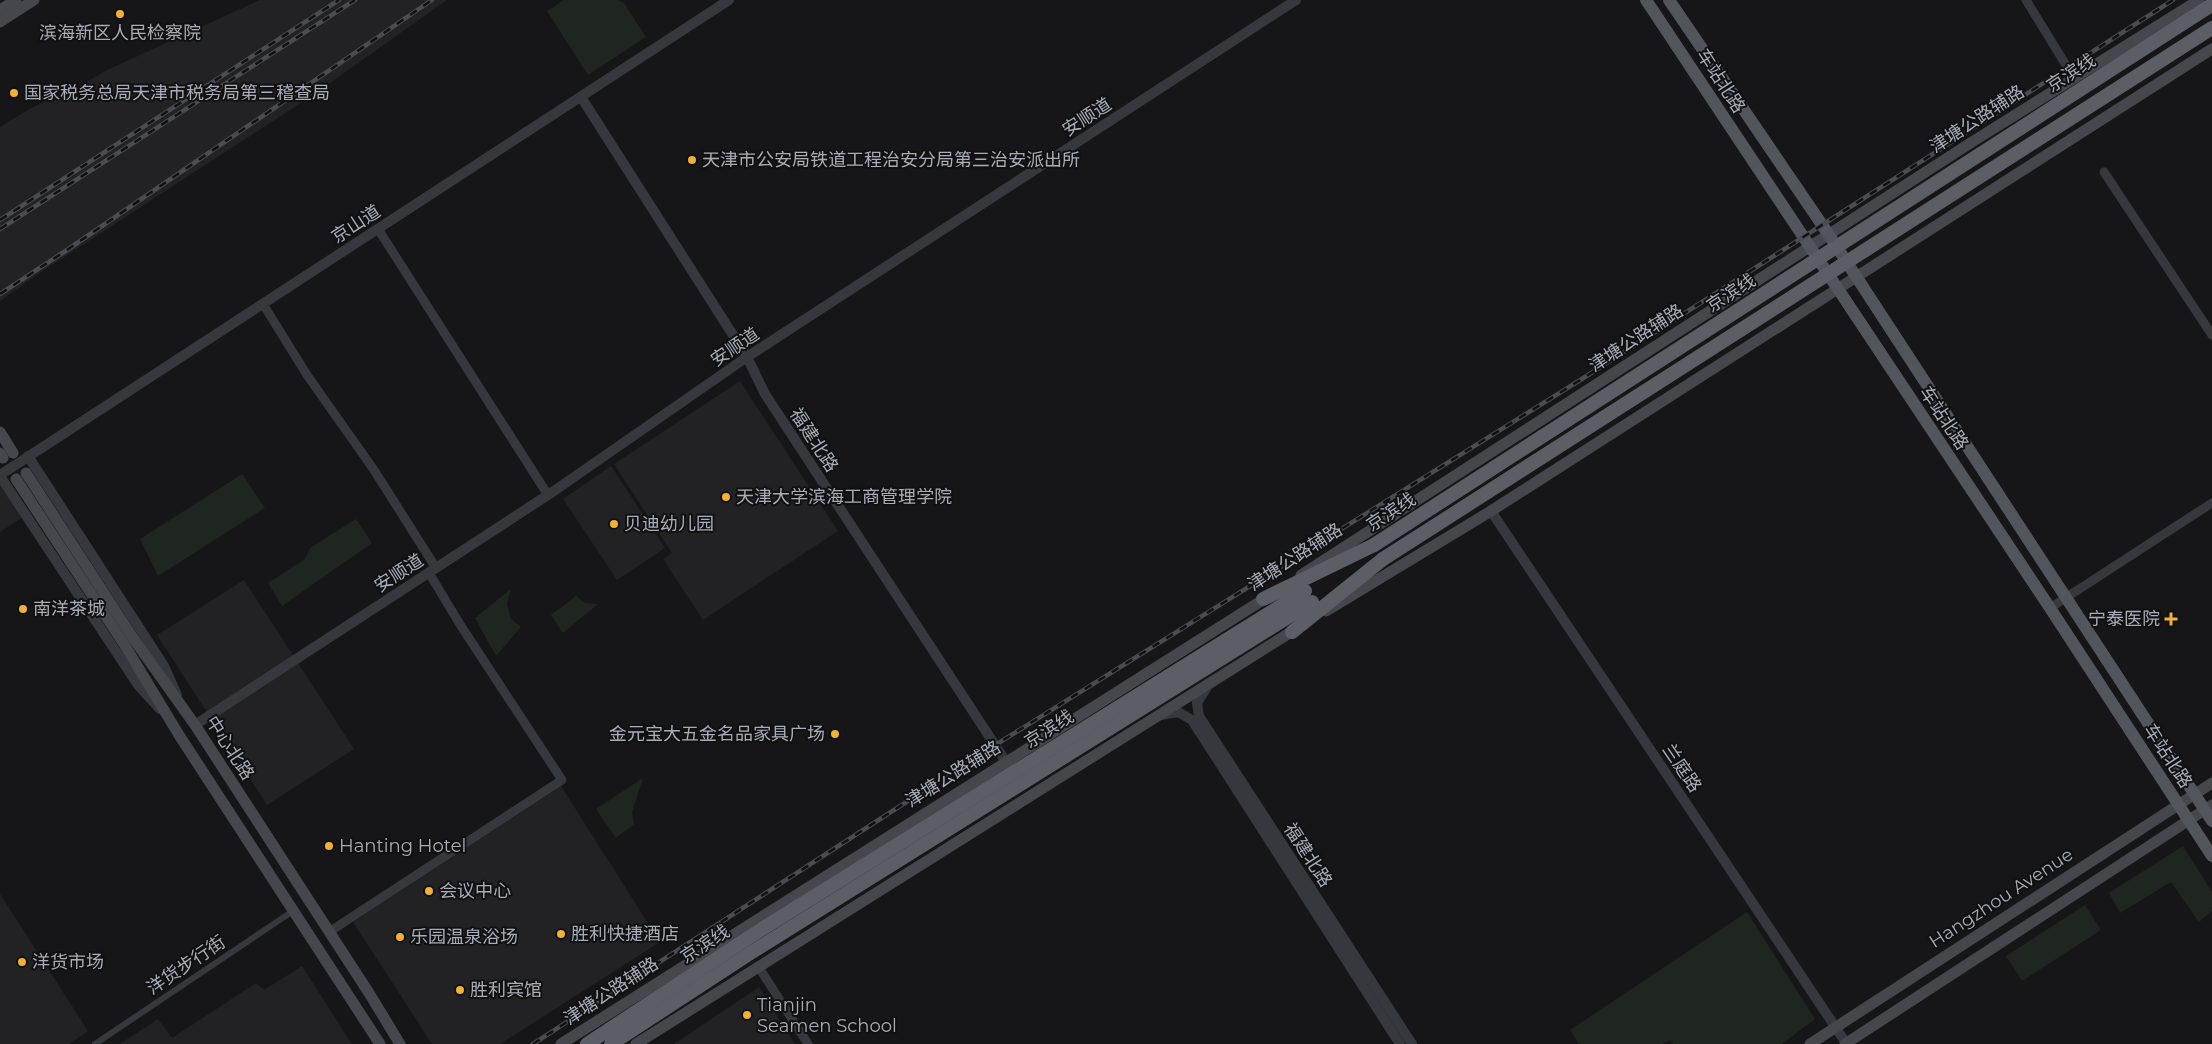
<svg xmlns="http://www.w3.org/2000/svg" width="2212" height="1044" font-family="Montserrat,'Noto Sans SC',sans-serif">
	<rect width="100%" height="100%" fill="#161618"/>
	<g fill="#222225">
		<path d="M 260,0 L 447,0 L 313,95 L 38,274 L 0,301 L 0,127 L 33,107 L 68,93 L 107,70 Z"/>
		<path d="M 740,381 L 838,531 L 703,620 L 663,559 L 672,553 L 614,464 Z"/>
		<path d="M 611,466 L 665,548 L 617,580 L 563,499 Z"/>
		<path d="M 5,483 L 26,515 L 0,532 L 0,486 Z"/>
		<path d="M 244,580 L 354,749 L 267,805 L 157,635 Z"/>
		<path d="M 561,786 L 660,942 L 500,1044 L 432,1044 L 353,922 Z"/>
		<path d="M 0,894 L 88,1031 L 69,1044 L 0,1044 Z"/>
		<path d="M 302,966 L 352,1044 L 120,1044 L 158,1019 L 172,1038 L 256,983 L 264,990 Z"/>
		<path d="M 759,987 L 795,1044 L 674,1044 Z"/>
	</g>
	<g fill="#1e261f">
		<path d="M 564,0 L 618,0 L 624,3 L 646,37 L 588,75 L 547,11 Z"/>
		<path d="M 242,474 L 265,508 L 158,576 L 140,539 Z"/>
		<path d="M 356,519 L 372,543 L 282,606 L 268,583 L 305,559 L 310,548 Z"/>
		<path d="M 511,589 L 507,604 L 511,619 L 521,627 L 496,656 L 475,618 Z"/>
		<path d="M 576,596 L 585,603 L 598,604 L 563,633 L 551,615 Z"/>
		<path d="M 643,778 L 632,812 L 634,824 L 616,838 L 596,809 Z"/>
		<path d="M 2183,846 L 2212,892 L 2212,911 L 2199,922 L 2171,882 L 2120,913 L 2109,893 Z"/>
		<path d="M 2085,905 L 2101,930 L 2022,981 L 2006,956 Z"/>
		<path d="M 1747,912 L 1815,1019 L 1782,1044 L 1673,1044 L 1670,1040 L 1663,1044 L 1579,1044 L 1570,1030 Z"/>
	</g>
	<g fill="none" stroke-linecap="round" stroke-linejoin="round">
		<path stroke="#37383d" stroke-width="6" d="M 95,1044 L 293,911"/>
		<g stroke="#37383d" stroke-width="9">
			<path d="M 2026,0 L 2074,78"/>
			<path d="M 2104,172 L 2212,335"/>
			<path d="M 378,229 L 548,495"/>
			<path d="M 263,304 L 307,375 L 374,470 L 436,568"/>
			<path d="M 2050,608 L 2212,503"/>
			<path d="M 329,932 L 562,780 L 461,626 L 429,573"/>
			<path d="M 758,966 L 808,1044"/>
		</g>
		<g stroke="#37383d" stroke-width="10">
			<path d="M 581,97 L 747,357 L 765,394 L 1010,768"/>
			<path d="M 28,456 L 164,666 L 177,695"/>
			<path d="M 0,475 L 729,0"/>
			<path d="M 0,476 L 138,685 L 160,709"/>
			<path d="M 1491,511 L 1846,1043"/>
			<path d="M 1207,687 L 1197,703 L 1199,716 L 1412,1044"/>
			<path d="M 1161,715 L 1178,712 L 1192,720 L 1400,1044"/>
			<path d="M 195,725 L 554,491 L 747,357 L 1296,0"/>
		</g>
		<g stroke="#45474d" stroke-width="11">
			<path d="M 0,10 L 16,0"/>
			<path d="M 0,22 L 34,0"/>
			<path d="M 0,432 L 13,453"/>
			<path d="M 0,453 L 3,458"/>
			<path d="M 26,473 L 133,638 L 195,725 L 369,993 L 400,1044"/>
			<path d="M 16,479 L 124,644 L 179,735 L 380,1044"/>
			<path d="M 1301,575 L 1972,142 L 2199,0"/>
			<path d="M 1326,611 L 1491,511 L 2212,49"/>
			<path d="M 561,1044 L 1269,596"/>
			<path d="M 636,1044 L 1299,627"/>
			<path d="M 1810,1044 L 2212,783"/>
			<path d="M 1845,1044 L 2212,805"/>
		</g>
		<g stroke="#53555c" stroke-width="12">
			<path d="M 1646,0 L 2050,608 L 2212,856"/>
			<path d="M 1669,0 L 1829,235 L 2212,821"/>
		</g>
		<g stroke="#5b5e65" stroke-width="14">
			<path d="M 1263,599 L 1374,545"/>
			<path d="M 1292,632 L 1383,559"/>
		</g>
		<g stroke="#4a4c52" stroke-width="4.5">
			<g id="rail">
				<path d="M 0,220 L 339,0"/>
				<path d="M 0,229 L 355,0"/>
				<path d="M 0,294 L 67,250 L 432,0"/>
				<path d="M 533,1044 L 968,762 L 1585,377 L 2173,0"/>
			</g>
		</g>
		<use href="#rail" stroke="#111113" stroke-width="2.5" stroke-dasharray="8" stroke-linecap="butt"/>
		<g stroke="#5b5e65" stroke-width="14">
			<path d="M 1374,545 L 2210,6"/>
			<path d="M 1383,559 L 2212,28"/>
			<path d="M 587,1044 L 762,929 L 1305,591"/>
			<path d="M 611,1044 L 752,952 L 1312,602"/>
		</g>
	</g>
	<g fill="#f2b134" stroke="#111113" stroke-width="2">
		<circle cx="120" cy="14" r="5"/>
		<circle cx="14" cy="93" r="5"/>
		<circle cx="692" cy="160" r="5"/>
		<circle cx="726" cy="497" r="5"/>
		<circle cx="614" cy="524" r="5"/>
		<circle cx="23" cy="609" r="5"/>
		<path d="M2168.5 611.5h5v5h5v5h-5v5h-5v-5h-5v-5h5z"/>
		<circle cx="835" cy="734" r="5"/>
		<circle cx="329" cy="846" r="5"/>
		<circle cx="429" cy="891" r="5"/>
		<circle cx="561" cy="934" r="5"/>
		<circle cx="400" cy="937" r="5"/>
		<circle cx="22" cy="962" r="5"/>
		<circle cx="460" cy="990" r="5"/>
		<circle cx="747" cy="1015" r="5"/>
	</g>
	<g text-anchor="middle" stroke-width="4" stroke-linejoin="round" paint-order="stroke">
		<g font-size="18" fill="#a8adb8" stroke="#111113" text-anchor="start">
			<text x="120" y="39" text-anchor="middle">滨海新区人民检察院</text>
			<text x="24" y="99">国家税务总局天津市税务局第三稽查局</text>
			<text x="702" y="166">天津市公安局铁道工程治安分局第三治安派出所</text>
			<text x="736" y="503">天津大学滨海工商管理学院</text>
			<text x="624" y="530">贝迪幼儿园</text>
			<text x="33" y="615">南洋茶城</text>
			<text x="2160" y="625" text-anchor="end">宁泰医院</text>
			<text x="825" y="740" text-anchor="end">金元宝大五金名品家具广场</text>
			<text x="339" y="852">Hanting Hotel</text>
			<text x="439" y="897">会议中心</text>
			<text x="571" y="940">胜利快捷酒店</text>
			<text x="410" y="943">乐园温泉浴场</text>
			<text x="32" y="968">洋货市场</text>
			<text x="470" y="996">胜利宾馆</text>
			<text x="757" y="1011">Tianjin<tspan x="757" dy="21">Seamen School</tspan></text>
		</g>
		<g font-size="18" fill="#a8adb8" stroke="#111113">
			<text transform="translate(2071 73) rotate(-33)" y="6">京滨线</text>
			<text transform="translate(1721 81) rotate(57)" y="6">车站北路</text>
			<text transform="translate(1087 117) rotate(-33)" y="6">安顺道</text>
			<text transform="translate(1977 119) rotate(-33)" y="6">津塘公路辅路</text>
			<text transform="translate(356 224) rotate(-33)" y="6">京山道</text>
			<text transform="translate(1731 293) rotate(-33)" y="6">京滨线</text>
			<text transform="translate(1636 338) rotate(-33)" y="6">津塘公路辅路</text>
			<text transform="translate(735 347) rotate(-34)" y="6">安顺道</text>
			<text transform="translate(1944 418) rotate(56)" y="6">车站北路</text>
			<text transform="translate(814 440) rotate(57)" y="6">福建北路</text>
			<text transform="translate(1391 512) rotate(-33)" y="6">京滨线</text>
			<text transform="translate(1295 557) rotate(-33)" y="6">津塘公路辅路</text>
			<text transform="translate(399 573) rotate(-33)" y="6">安顺道</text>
			<text transform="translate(1049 729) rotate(-32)" y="6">京滨线</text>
			<text transform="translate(230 748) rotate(57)" y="6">中心北路</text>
			<text transform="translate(2168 756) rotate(57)" y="6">车站北路</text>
			<text transform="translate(1682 768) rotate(56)" y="6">兰庭路</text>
			<text transform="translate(953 774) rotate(-32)" y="6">津塘公路辅路</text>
			<text transform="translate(1308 855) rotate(57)" y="6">福建北路</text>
			<text transform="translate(2001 898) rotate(-33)" y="6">Hangzhou Avenue</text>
			<text transform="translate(705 944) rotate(-33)" y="6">京滨线</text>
			<text transform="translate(186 965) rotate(-34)" y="6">洋货步行街</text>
			<text transform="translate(611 991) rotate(-33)" y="6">津塘公路辅路</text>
		</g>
	</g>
</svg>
